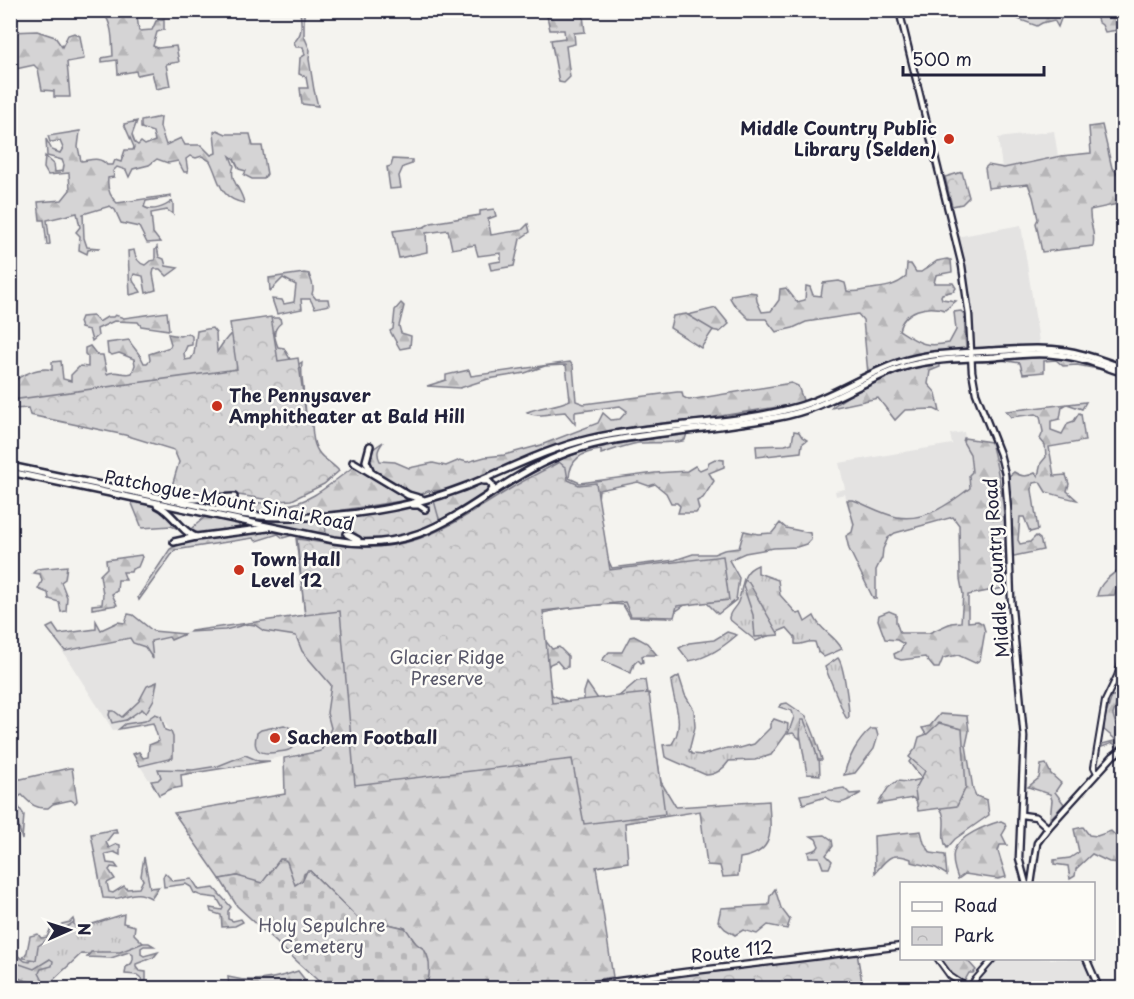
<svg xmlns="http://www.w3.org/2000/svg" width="1134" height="999" font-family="'Playpen Sans',sans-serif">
	<defs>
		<pattern id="grass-tufts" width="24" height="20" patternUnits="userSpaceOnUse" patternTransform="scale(1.5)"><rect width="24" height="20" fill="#d5d4d5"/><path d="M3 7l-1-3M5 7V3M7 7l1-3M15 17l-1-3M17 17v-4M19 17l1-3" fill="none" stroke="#b7b6b8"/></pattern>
		<pattern id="forest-firs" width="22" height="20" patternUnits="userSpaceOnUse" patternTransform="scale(1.5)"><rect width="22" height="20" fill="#d5d4d5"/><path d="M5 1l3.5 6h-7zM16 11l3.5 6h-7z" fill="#b7b6b8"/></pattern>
		<pattern id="cemetery-stones" width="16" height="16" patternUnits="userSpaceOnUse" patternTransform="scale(1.5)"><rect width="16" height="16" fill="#d5d4d5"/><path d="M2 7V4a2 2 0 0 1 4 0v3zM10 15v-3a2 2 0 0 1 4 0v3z" fill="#b7b6b8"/></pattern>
		<pattern id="park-crowns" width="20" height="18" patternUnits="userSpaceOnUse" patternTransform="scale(1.5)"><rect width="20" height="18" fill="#d5d4d5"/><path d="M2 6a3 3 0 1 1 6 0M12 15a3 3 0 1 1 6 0" fill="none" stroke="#b7b6b8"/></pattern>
	</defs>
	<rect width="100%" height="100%" fill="#f4f3ef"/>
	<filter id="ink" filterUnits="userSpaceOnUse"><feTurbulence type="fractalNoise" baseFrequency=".0167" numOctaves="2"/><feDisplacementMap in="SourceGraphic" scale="12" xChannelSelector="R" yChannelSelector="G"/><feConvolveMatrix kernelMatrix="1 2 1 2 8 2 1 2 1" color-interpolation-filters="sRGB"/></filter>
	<g filter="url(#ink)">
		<g fill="#e4e3e2">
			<path d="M 1054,131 L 1058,156 L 1002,168 L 998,138 Z"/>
			<path d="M 1021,225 L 1041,354 L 971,358 L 956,237 Z"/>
			<path d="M 964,432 L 980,511 L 854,533 L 845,494 L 836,496 L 835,491 L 845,489 L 839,463 L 952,444 L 950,434 Z"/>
			<path d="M 340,611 L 352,745 L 149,780 L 137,761 L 166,755 L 156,737 L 172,735 L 164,721 L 113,730 L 61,649 Z"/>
			<path d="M 998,958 L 1082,959 L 1096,988 L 972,988 Z"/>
		</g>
		<g fill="url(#grass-tufts)" stroke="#7c7b88" stroke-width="1.5">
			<path d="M 758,565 L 758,573 L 778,580 L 780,595 L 797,614 L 801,613 L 805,622 L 814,616 C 820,631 835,635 842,649 L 824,657 L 818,652 L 815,642 C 807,640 802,646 795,644 L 795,637 L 787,628 L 756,641 L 729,619 C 729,611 735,609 738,602 C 744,586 740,572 758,565 Z"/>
			<path d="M 727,632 L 737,635 C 723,647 708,658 689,661 L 679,648 L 689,643 L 714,640 Z"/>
			<path d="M 838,658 C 844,665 849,706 849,717 L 847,719 L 845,716 L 825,667 Z"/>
			<path d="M 679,676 L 685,695 L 694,710 L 695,727 L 689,751 L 692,754 L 703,755 L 727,748 L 740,748 L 754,744 L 770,728 L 770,724 L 774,719 L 788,724 L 787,733 L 771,755 L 755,760 L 729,761 C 724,769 715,775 706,775 L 665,757 L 663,745 L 672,744 C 686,723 673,703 671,681 Z"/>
			<path d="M 801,717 L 804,717 L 819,754 L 820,775 L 807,774 L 798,722 Z"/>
			<path d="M 871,729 L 876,729 L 878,736 L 874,749 L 855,773 L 844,775 C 848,758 858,740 871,729 Z"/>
			<path d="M 124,914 L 123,923 L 135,926 L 134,934 L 144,944 L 119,955 L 81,954 L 50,983 L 51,988 L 26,988 L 11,983 L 10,950 L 25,961 L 30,962 L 35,945 L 73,921 L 75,927 L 83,927 Z"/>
		</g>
		<g fill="url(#forest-firs)" stroke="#7c7b88" stroke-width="1.5">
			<path d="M 572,10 L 577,11 L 583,15 L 585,32 L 574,33 L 575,44 L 566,46 L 570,77 L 564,83 L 559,82 L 551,40 L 565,38 L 564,30 L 550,30 L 547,16 Z"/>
			<path d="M 108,11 L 155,11 L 155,13 L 137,16 L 139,31 L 152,30 L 156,21 L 164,19 L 164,30 L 157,32 L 153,46 L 158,48 L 176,46 L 179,62 L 166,64 L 170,86 L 156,89 L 152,72 L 137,75 L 136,71 L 118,74 L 117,60 L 102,62 L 102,58 L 113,56 C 112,42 113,25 104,14 Z"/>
			<path d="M 300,11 L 304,11 L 304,36 L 310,50 L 309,59 L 314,90 L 318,106 L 302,104 L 300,88 L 308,88 L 306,77 L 299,74 L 300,58 L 305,55 L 303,47 L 296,47 L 294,42 C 304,33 301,23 300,11 Z"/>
			<path d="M 1021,11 L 1021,10 L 1075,11 L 1062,16 L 1058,27 L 1054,20 L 1042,23 L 1037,26 L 1018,19 L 1016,12 Z"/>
			<path d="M 1095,11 L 1122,11 L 1123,15 L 1120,18 L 1118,30 L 1105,32 L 1102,25 L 1098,22 Z"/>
			<path d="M 37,31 L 55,37 L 62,47 L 68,35 L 74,33 L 80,36 L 84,59 L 67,62 L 70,97 L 54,97 L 54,91 L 42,90 L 38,69 L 34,65 L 11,70 L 11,32 Z"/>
			<path d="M 161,117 L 160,127 L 166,145 L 181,138 L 185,145 L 201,145 L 211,155 L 216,153 L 214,132 L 217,130 L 226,134 L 250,134 L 253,146 L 262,146 L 267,174 L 264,179 L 252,179 L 244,175 L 246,171 L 239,169 L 234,159 L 230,156 L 234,166 C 228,180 242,189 244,203 C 218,198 220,180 210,161 L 202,156 L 196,158 L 190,156 L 186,159 L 188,172 L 184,172 L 178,161 L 168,163 L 157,159 L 149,165 L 133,169 L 129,177 L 126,170 L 117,167 L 113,171 L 114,177 L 108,178 C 107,188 109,196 117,203 L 171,195 L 171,197 L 146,201 L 144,207 C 152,212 165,207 172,201 L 173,203 L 173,214 L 167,210 L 151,213 L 153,233 L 160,242 L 147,243 L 139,227 L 121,223 L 115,210 L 110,206 L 83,214 L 84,238 L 87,247 L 100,248 L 88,250 L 87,254 L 79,250 L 80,236 L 76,232 L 80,227 L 77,213 L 47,220 L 50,244 L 47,245 L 44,220 L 40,220 L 38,202 L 62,200 L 70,190 L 69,173 L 48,175 L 44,168 L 45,156 L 54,164 L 55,172 L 63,171 L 64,165 L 62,160 L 47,156 L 46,139 L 52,150 L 60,153 L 63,148 L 60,141 L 50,142 L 48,136 L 80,131 L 78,147 L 81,161 C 91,160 100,156 107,165 L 113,165 L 115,160 L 121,162 L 125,150 L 133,150 L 134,147 L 124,124 L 137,121 L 132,135 L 135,143 L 138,145 L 141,142 L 145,145 L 155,141 L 153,132 L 141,128 L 141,121 Z"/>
			<path d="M 1102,125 L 1112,168 L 1123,178 L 1123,203 L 1090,210 C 1089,225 1096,230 1093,246 L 1042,252 L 1036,223 L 1038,219 L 1033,197 L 1028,184 L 988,188 L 985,168 L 988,165 L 1004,168 L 1061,156 L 1091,153 L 1089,127 Z"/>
			<path d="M 393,159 L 412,160 L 412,164 L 403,167 L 399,176 L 401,188 L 390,189 L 387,167 L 391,166 Z"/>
			<path d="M 494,209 L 496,216 L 488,219 L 491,235 L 522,230 L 528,224 L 530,232 L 520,239 L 514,266 L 491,270 L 489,263 L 501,261 L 501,253 L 478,256 L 475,245 L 452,249 L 448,230 L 426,233 L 427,252 L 399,258 L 393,231 L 424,227 L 431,223 L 480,215 L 480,211 Z"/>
			<path d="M 157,247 L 159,257 L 164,259 L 166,266 L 178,268 L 167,276 L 160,269 L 154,269 L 153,274 L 156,290 L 146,293 L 143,276 L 134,274 C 130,283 137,284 141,292 L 130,295 L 128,251 L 134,250 C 135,257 138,263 145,265 L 150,261 L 155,260 L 155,250 Z"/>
			<path d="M 947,259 L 951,260 L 952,272 L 936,275 L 934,283 L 953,283 L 956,288 L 954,291 L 942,294 L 941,296 L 942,299 L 956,301 L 945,310 C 927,304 904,310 899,330 C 919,343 925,348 949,343 L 956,330 L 954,312 L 961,311 L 964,314 L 966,351 L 906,357 L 868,374 L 863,320 L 858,314 L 806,322 L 793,328 L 776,332 L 766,319 L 749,319 L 733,303 L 730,298 L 731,295 L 749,292 L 756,293 L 757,301 L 762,312 L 771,311 L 779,300 L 780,289 L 786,288 L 797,302 L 805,300 L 806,286 L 810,287 L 813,295 L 821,296 L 823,283 L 839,281 L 845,283 L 847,291 C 857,293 862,290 871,289 C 885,287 894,287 906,277 L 907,264 L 911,264 L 916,272 L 921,272 L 937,261 Z"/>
			<path d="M 304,273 L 309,274 C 311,281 315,286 312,294 L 316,299 L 328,299 L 329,305 L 315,308 L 310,299 L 301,299 L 302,309 L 277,314 L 272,299 L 282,300 L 284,304 L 294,302 L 296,285 L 283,278 L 270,291 L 269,278 Z"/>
			<path d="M 401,303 L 404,306 L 399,326 L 401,333 L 411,336 L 410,347 L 400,349 L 390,331 L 393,329 L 395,310 Z"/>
			<path d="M 716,308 L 729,324 L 720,332 C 703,326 689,336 671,327 L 680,317 Z"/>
			<path d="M 167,312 L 169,330 L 141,326 L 138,322 L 114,321 L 97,329 L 98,336 L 92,341 L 89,330 L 81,328 L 79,322 L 81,317 L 93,316 L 99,322 L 107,317 L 113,317 L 115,315 L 124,318 Z"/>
			<path d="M 274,318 L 280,318 L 281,323 C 272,330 274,337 278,347 L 284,348 L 291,361 L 299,364 L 302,362 C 300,380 306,399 306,418 L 180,462 L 174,449 L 127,434 L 28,407 L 11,399 L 11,384 C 20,375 40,366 52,370 L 52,362 L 61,361 L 63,379 L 71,381 L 71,375 L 80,366 L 88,367 L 88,357 L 85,354 L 85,348 L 90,346 L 97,355 L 103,355 L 107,374 C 116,369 123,376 132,373 L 135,365 L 134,359 L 119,353 L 112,355 L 108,353 L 107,343 L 129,340 C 134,350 139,351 144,363 L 147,363 L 150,360 L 149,354 L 170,347 L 171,344 L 168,334 L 180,336 L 188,333 L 192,336 L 192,345 L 187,346 L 184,353 L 185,360 L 191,359 L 194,354 L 197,331 L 212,328 L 216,333 L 217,352 C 234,324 244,324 274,318 Z"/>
			<path d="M 1049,357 L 1070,360 L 1098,369 L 1077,365 L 1063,366 L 1056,360 L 1044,361 L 1044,372 L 1023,374 L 1020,363 L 1001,360 Z"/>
			<path d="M 570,362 L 573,366 L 576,401 L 584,404 L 677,392 L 682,392 L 683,397 L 689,400 L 791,383 L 798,386 L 803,400 L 803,403 L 588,437 L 448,490 L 428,491 L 418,496 L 373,469 L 371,462 L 373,449 L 383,442 C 378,449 376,453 380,461 L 395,462 L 409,468 L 433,463 L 446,466 L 460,460 L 467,462 L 485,457 L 504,455 L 541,445 L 598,423 L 603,413 L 611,420 L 620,419 L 627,411 L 620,406 L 575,412 L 575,424 L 565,412 C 553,412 537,419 527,412 C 541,406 556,407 570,400 L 566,365 L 545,366 L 525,373 L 488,379 L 460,388 L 427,386 L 446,380 L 446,375 L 469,370 L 471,376 Z"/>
			<path d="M 926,364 L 940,364 L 940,367 L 930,371 L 928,384 L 936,393 L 940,412 L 934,409 L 905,410 L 895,420 L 878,398 L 831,408 C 856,388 896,373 926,364 Z"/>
			<path d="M 1086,402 L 1082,409 L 1067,404 L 1062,407 L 1060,419 L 1051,421 L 1051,430 L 1062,434 L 1068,423 L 1074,421 L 1079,413 L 1081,414 L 1085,441 L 1049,447 L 1054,476 L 1066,475 L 1069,484 L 1067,491 L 1077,500 C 1066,498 1057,495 1046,492 L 1040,482 L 1033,483 L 1032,490 L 1038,530 L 1030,532 L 1024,517 L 1020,517 L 1018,540 L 1020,544 L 1030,542 L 1036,536 L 1040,539 L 1043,550 L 1014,556 L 1011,555 L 1009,476 L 1014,472 C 1022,477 1027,477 1035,473 L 1038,476 L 1041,463 L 1046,457 L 1045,445 L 1040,439 L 1043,432 L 1040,416 L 1036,414 L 1011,417 L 1006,411 Z"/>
			<path d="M 794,431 L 799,432 L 802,437 L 807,440 L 802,444 L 801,452 L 757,457 L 756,446 L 785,445 L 792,443 Z"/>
			<path d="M 687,433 L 685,440 C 677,444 649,442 638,443 C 626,445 613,450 601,454 L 601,450 C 582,452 570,459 569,478 L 580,483 L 655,473 L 687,471 L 695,466 L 700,470 L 707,467 L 709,462 L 715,459 L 724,460 L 724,467 L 709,473 L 714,481 L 703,498 L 697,501 L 699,509 L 696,513 L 678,513 L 680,506 L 677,503 L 671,503 L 666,493 L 655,484 L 649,486 L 638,482 L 599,490 L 598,500 L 604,551 L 612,568 L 675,560 L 693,554 L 714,554 L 724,550 L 739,548 L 744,531 L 758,534 L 772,533 L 780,523 L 786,528 L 810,533 L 811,539 L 806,544 L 797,547 L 774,548 L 745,553 L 729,560 L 739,578 L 736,600 L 718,614 L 705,601 L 685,605 L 666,618 L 630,617 L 623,605 C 609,602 558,609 543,613 L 544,639 L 552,649 L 559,647 L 568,656 L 568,667 L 563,668 L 557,661 L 550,664 L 547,669 L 552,695 L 571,703 L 584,701 L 584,692 L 587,683 L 598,699 L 618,697 L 637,681 L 645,680 L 661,782 L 676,807 L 769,801 C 770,830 777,852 740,858 L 738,876 L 723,877 L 720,866 L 707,865 L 700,811 L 625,823 L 628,862 L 596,867 L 613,977 L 539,988 L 424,988 L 428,984 L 424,949 L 417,945 L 405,928 L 388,924 L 368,929 L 310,871 L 304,874 L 303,880 L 295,886 L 265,881 L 259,884 L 237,876 L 220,879 L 174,813 L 285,794 L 284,758 L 321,751 L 331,728 L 327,713 L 331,685 L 302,651 L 296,636 L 264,631 L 255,625 L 248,624 L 225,630 L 190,632 L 191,631 L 305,615 L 296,538 C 334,544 376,552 414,540 C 422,537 430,532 438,528 C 481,507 518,477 562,459 C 603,443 644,441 687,433 Z"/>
			<path d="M 964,438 L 991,442 C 1004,492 1007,529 1005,581 L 1003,588 L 968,595 L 968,622 L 978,621 L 983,624 L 985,631 L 980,660 L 975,663 L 958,655 L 943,658 L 939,668 L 934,668 L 925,657 L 901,660 L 895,658 L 894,654 L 900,651 L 904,644 L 897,640 L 885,639 L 878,620 L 879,615 L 889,611 L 896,614 L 896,622 L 900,633 L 929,633 L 951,623 L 961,622 L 963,594 L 960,579 L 959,525 L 953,517 L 895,533 L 888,538 L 883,549 L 882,558 L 876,570 L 876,599 L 873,598 L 849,549 L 846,536 L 852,532 L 854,524 L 847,500 L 853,500 C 867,505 882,514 897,517 C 925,522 949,504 970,488 L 969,475 L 972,472 L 970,454 L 963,442 Z"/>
			<path d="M 353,467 L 355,467 L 408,500 L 310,515 L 268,515 L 223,508 L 223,506 C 242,497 264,505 284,505 C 308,505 334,481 353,467 Z"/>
			<path d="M 483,483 L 490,484 L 491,490 L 436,525 L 427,503 Z"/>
			<path d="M 131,501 L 157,507 L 179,526 L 176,528 L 171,526 L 142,528 Z"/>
			<path d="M 339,516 L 338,538 L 265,524 L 245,518 L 301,520 Z"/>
			<path d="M 205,517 L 238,523 L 240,529 L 194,534 L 191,531 L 192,528 Z"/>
			<path d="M 263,531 L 293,535 L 283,538 L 278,534 L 256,541 L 253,538 L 175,550 L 139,600 L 138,597 L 170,549 L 184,541 Z"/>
			<path d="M 141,555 L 142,557 L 138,567 L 132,569 L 131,572 L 123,572 L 126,580 L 118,580 L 117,591 L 112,594 L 117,605 L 92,609 L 92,605 L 102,604 L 103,594 L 100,575 L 107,568 L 106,560 Z"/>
			<path d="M 67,566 L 65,579 L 61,582 L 67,597 L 66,611 L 61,612 L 59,602 L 49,599 L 48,593 L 38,589 L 42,581 L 40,574 L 33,573 L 37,569 Z"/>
			<path d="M 1123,567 L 1115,595 L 1097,596 C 1099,583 1112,574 1123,567 Z"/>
			<path d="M 745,580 L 749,583 L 779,635 L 755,637 L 753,615 L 743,585 Z"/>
			<path d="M 128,614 L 133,615 L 153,631 L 185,634 L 171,640 L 169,637 L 151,641 L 153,659 L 145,647 L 133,643 L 130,638 L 65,651 L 47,628 L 53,625 L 59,634 L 96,629 L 96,621 L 101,630 L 118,622 L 125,623 Z"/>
			<path d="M 634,636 L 647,643 L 657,655 L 644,655 L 642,656 L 643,662 L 641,663 L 638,660 L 634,664 L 631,673 L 602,660 L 609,652 L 622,652 L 630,637 Z"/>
			<path d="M 1123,669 L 1123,699 L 1117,702 L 1113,715 L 1116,725 L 1123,725 L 1123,743 L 1117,747 L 1113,743 L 1102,747 L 1102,744 L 1114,741 L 1115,739 L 1104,730 L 1104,721 L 1112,696 L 1123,695 L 1123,690 L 1118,682 Z"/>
			<path d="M 157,682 L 154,699 L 146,713 L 142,709 L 126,720 L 112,723 L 109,715 L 110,711 L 114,711 L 122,717 L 139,701 L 147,686 Z"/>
			<path d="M 787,703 L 806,716 C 813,730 818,744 822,760 L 818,760 L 814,745 L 804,720 L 801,720 L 800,739 L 793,733 L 788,734 L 794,717 L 792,711 L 779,707 L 782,704 Z"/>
			<path d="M 155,714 L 161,716 L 165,730 L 171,732 L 173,737 L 173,758 L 140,766 L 133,754 L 139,752 L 143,758 L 148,757 L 149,745 L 159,741 L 153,723 L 119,729 L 125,724 L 145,721 Z"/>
			<path d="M 940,714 L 967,716 L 969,731 L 966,745 L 973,789 L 976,796 L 987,800 L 989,815 L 955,839 L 947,848 C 939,836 949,820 940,808 L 920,806 L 913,798 L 878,804 L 888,788 L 897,781 L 908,782 L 922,779 L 909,762 L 927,736 L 922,728 L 930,726 Z"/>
			<path d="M 245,755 L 259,761 L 270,761 L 181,775 L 182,787 L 171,789 L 159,795 L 151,781 L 158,780 L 161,777 L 158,769 L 193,770 L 218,766 Z"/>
			<path d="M 1046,764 L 1051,774 L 1061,783 L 1055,792 L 1064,804 L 1050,819 L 1052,800 L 1050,794 L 1028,787 L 1039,778 L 1041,765 Z"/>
			<path d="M 69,768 L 72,768 L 77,801 L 75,803 L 71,800 L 53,804 L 48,808 C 35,809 31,804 22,795 L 18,797 L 16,803 L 24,815 L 22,840 L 18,824 L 13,821 L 14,816 L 11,811 L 11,779 L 21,779 Z"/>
			<path d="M 844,788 L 850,794 L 861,793 C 847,801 840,808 825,797 L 803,804 L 800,795 Z"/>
			<path d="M 1001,821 L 1005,823 L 1006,828 L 1002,835 L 1007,845 L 1000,845 L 998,851 L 1006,877 L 998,879 L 965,874 L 958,879 C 955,871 951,860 954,851 C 958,836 987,825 1001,821 Z"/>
			<path d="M 1083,827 L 1089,835 L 1097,836 L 1111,831 L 1116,836 L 1123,831 L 1123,870 L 1121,863 L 1109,862 L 1092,854 L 1076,869 L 1075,876 L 1070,879 L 1068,866 L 1054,864 L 1054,860 L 1070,858 L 1079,852 L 1074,829 Z"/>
			<path d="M 116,829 L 117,833 L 113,833 L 106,842 L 109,848 L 117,844 L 120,845 L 120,855 L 114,852 L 105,854 L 107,863 L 115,864 L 118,868 L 111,867 L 109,870 L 115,879 L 107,883 L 109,892 L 113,893 L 124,886 L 127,889 L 139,888 L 143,880 L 141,876 L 144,857 L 150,888 L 159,887 L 151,898 C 137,890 131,895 118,898 C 113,899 108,898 103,898 L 91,834 Z"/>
			<path d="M 921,831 L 924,843 L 931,853 L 945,855 L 947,875 L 936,868 L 911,862 L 911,859 C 891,851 887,859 875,873 L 874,836 Z"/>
			<path d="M 825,835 L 832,840 L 833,846 L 826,855 L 832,861 L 829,868 L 823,868 L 819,857 L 809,857 L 808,852 L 817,849 L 819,846 L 816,839 L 811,836 Z"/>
			<path d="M 165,873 L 173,881 L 192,879 L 199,890 L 214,888 L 231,907 L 228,911 L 228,919 L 233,921 L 241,919 L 243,922 L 235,926 L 222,927 L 221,915 L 211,912 L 210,908 L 222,910 L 223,908 L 217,898 L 202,896 L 194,893 L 191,887 L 186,884 L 164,887 L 163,877 Z"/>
			<path d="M 775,889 L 781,908 L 790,920 L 787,929 L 768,925 L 757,934 L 743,930 L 735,935 L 725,929 L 718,921 L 721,908 L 769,905 L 770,896 Z"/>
			<path d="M 73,919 L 74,922 L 38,946 L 36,960 L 23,958 L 27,952 L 30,936 L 38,934 L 41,938 L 47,937 L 50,930 L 57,929 L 62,924 L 70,922 Z"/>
			<path d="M 143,943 L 149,943 L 154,946 L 144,946 L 141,948 L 141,954 L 144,956 L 158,952 L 154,957 L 136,964 L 136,967 L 139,971 L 146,972 L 146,981 L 142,982 L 141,978 L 137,975 L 125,974 L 126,967 C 132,965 134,961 133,955 L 129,952 L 111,958 L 87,957 L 91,952 L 120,952 Z"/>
			<path d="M 50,959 L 53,961 L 52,966 L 41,969 L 39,973 L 44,983 C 36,983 13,980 11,971 C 9,968 11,964 11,961 L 34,969 Z"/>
			<path d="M 940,959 L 966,959 L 976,970 L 973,973 L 969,973 L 964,982 C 953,977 946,969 940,959 Z"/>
			<path d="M 298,971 L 306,981 L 283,985 L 282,988 L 197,988 L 199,984 L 229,986 L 228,977 C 250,983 276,979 298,971 Z"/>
		</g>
		<path fill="url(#cemetery-stones)" stroke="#7c7b88" stroke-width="1.5" d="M 280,859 L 284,859 L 287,862 L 295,885 L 303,880 L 307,871 L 310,871 L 368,928 L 388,924 L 405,928 C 410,933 412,940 417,944 C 421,948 421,946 425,951 C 431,960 431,980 424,988 L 326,988 L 237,906 L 220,879 L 237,876 L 262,883 Z"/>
		<g fill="url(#park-crowns)" stroke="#7c7b88" stroke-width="1.5">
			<path d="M 962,172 L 969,197 L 962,204 L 952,206 L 945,177 Z"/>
			<path d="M 686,314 L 713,330 L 701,348 L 670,328 L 673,316 Z"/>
			<path d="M 271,317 L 278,361 L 298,358 L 306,415 L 311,414 C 313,428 311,443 320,454 C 325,460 333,464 339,471 L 324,484 L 292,500 L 277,501 L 238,495 L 205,498 L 169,496 L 179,462 L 174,450 L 125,435 L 30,415 L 28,408 L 13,409 L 12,400 L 237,369 L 230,323 Z"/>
			<path d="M 559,462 L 566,468 L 568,480 L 579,485 L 596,483 L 610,570 L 723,556 L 729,600 L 677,606 L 674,617 L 631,616 L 625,602 L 543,611 L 552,703 L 649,693 L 665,814 L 584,824 L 572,759 L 355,785 L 340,611 L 305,615 L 297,539 C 328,543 362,551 394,545 C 437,538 473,511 510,489 C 526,479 543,471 559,462 Z"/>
			<path d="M 433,497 L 441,526 L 383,542 L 326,538 L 325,515 L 370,510 Z"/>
			<path d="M 939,723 L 962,729 L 966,787 L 957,806 L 918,811 L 915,790 L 925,771 L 909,757 L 916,748 L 919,737 L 927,734 Z"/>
			<path d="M 857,953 L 863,988 L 603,988 L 602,985 Z"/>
		</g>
		<path fill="#d5d4d5" stroke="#7c7b88" stroke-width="1.5" d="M 284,725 C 290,727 293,729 295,735 C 296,739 295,745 292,748 C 288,752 282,751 278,752 C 261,755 251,752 257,733 L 261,730 Z"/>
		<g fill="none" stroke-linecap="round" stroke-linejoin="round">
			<g stroke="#22223b" stroke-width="8">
				<g id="secondary">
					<path d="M 1097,773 L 1094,767 L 1105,701 L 1117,676 L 1124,655"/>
					<path d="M 937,958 L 950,976 L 968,988"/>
					<path d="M 968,988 L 994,958"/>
				</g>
			</g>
			<g stroke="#22223b" stroke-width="9">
				<g id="primary">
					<path d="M 899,10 L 962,266 L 969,315 L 972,371 L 976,393 L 1000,454 L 1005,474 L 1008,511 L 1011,599 L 1024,737 L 1019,858 L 1026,884"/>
					<path d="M 1022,815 L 1036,817 L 1048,828"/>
					<path d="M 1031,884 L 1037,843 L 1048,828 L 1113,756 L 1124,748"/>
					<path d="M 1086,958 L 1099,988"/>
					<path d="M 567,988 L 685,972 L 902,946"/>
				</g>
			</g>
			<g stroke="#22223b" stroke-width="10">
				<g id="trunk">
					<path d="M 370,446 L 366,461 L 371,472"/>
					<path d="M 353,462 L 408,495 L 422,499"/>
					<path d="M 10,466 L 239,514 C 310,523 397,513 464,487 C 505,471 546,449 589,439 C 657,423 730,426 797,407 C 833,397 863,375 898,363 C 927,353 958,353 989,351 C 1014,350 1041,347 1066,351 C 1086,354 1105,362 1124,368"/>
					<path d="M 10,472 L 334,540 C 436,558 477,488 561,455 C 589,443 619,439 649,435 C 692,429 736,425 779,417 C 821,410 854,386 892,371 C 925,358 960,359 995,357 C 1016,355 1037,352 1058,355 C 1081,357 1102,366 1124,373"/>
					<path d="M 483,481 L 488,481 L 492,485 L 493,489 L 490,493"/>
					<path d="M 173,497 L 195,499 L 234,497"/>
					<path d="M 157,505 C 173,512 180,531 196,537"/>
					<path d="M 413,505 L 419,505 L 425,509"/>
					<path d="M 347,534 L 358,540"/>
					<path d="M 174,542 L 196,537 L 268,528"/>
				</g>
			</g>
			<use href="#secondary" stroke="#fdfcf7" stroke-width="4"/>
			<use href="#primary" stroke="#fdfcf7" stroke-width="4.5"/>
			<use href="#trunk" stroke="#fdfcf7" stroke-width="5"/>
		</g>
	</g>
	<g fill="#c8321e" stroke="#fdfcf7" stroke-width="2">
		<circle cx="949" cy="139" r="6"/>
		<circle cx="217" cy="406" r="6"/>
		<circle cx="239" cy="570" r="6"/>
		<circle cx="275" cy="738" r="6"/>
	</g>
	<g text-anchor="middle" stroke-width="5" stroke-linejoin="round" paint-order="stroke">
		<g font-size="18" font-weight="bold" fill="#22223b" stroke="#fdfcf7" text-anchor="start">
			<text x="937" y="135" text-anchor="end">Middle Country Public<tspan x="937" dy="21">Library (Selden)</tspan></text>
			<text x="229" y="402">The Pennysaver<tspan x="229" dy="21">Amphitheater at Bald Hill</tspan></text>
			<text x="251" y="566">Town Hall<tspan x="251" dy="21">Level 12</tspan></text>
			<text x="287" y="744">Sachem Football</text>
		</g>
		<g font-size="18" fill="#22223b" stroke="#fdfcf7">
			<text transform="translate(229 501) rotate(11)" y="6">Patchogue-Mount Sinai Road</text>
			<text transform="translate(997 568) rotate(-94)" y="6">Middle Country Road</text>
			<text transform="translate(732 952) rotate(-7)" y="6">Route 112</text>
		</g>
		<g font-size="18" fill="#585769" stroke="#fdfcf7">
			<text x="447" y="664">Glacier Ridge<tspan x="447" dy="21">Preserve</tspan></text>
			<text x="322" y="932">Holy Sepulchre<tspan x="322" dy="21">Cemetery</tspan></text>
		</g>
	</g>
	<rect width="1134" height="999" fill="none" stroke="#fdfcf7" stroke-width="36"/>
	<rect x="18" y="18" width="1098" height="963" fill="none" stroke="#22223b" stroke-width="2" filter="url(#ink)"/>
	<rect x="900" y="882" width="195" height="78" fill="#fdfcf7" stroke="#a5a5ac" stroke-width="1.5"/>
	<rect x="912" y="902" width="30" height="9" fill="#fdfcf7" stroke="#a5a5ac" stroke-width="1.5"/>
	<text x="954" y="912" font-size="18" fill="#22223b">Road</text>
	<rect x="912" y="927" width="30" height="18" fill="url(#park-crowns)" stroke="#a5a5ac" stroke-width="1.5"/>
	<text x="954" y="942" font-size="18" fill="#22223b">Park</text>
	<g transform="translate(69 930) rotate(87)" stroke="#fdfcf7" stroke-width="4.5" paint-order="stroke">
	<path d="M0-4.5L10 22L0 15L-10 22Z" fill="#22223b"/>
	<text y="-9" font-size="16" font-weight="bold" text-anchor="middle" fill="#22223b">N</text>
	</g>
	<path d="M903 66v9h141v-9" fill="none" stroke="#22223b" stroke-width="3"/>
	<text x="912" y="66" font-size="18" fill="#22223b" stroke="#fdfcf7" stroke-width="4.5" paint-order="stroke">500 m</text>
</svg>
